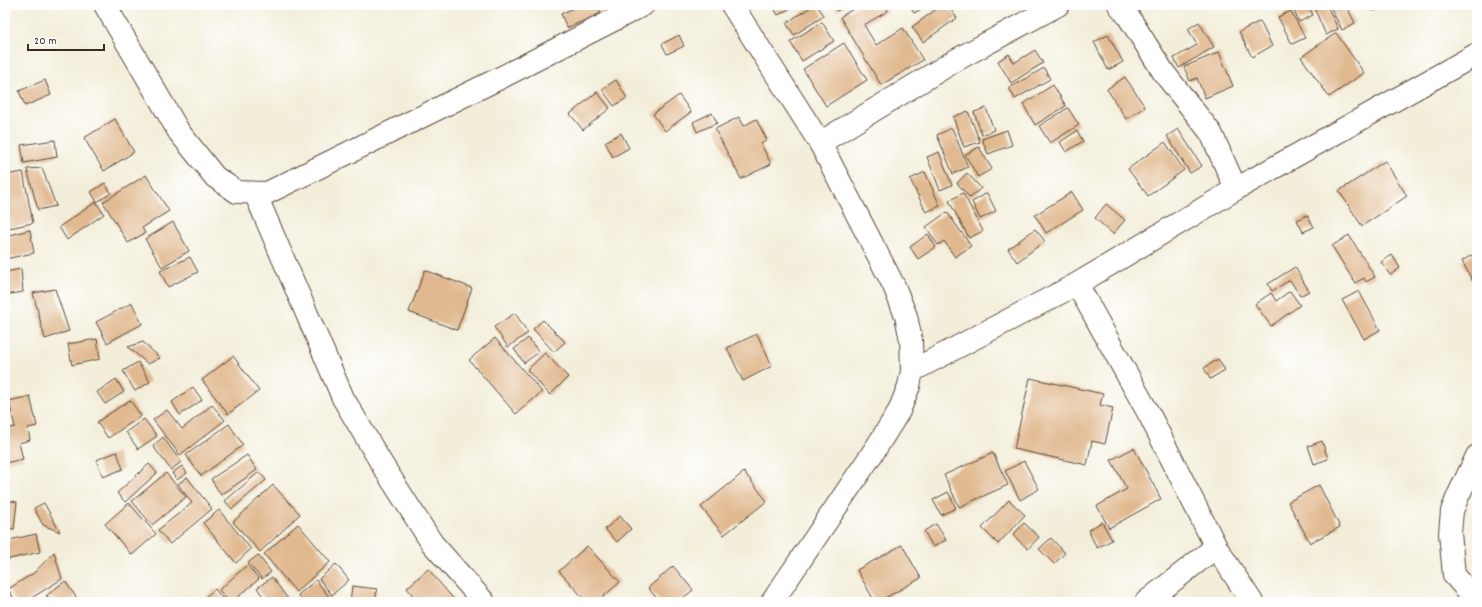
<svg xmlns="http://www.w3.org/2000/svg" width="1482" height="607" font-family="Dekko,sans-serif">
	<rect width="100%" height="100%" fill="#fff"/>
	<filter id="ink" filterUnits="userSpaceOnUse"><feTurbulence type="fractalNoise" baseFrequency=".025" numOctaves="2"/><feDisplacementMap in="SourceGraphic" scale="8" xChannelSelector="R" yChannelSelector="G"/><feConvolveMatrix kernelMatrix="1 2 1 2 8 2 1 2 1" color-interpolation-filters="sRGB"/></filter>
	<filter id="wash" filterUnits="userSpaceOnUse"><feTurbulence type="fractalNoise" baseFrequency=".012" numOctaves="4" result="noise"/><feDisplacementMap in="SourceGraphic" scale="16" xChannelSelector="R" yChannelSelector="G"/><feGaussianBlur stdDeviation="0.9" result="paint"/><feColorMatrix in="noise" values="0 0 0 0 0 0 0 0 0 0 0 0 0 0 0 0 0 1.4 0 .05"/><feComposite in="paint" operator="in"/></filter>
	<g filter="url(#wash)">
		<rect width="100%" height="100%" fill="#f3eeda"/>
		<g id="blocks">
			<g fill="#e1b990">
				<path d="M 580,5 L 597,5 L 601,13 L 567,28 L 561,14 Z"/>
				<path d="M 772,5 L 796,5 L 778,15 Z"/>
				<path d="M 814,5 L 817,5 L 824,16 L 794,35 L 786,23 Z"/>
				<path d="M 833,5 L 846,5 L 837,11 Z"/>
				<path d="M 860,5 L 885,5 L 888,11 L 864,25 L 876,45 L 903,28 L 923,60 L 881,85 L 840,17 Z"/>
				<path d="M 909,5 L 929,5 L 914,13 Z"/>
				<path d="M 942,5 L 947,5 L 957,18 L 923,42 L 912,27 Z"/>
				<path d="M 1291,5 L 1308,5 L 1313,15 L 1299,22 Z"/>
				<path d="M 1313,5 L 1327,5 L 1338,29 L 1326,35 Z"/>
				<path d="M 1333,5 L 1346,5 L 1355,23 L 1342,30 L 1330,6 Z"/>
				<path d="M 1370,5 L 1383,5 L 1373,11 Z"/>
				<path d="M 1291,11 L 1305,38 L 1292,44 L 1278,17 Z"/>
				<path d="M 1260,21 L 1272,46 L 1252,57 L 1239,32 Z"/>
				<path d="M 822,22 L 834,41 L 802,61 L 790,42 Z"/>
				<path d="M 1199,22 L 1214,47 L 1179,68 L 1174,58 L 1197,45 L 1188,29 Z"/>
				<path d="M 1336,33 L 1364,73 L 1329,97 L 1301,57 Z"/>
				<path d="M 679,35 L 684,46 L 667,54 L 662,44 Z"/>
				<path d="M 1108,35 L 1123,62 L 1108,70 L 1094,42 Z"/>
				<path d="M 844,43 L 867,80 L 826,106 L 803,69 Z"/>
				<path d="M 1035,50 L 1043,63 L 1011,83 L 998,61 L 1009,54 L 1014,63 Z"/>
				<path d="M 1219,52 L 1233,86 L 1205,98 L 1197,78 L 1190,81 L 1184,67 Z"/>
				<path d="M 1044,68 L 1050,79 L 1015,99 L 1009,88 Z"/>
				<path d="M 1125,77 L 1145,107 L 1126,119 L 1107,89 Z"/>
				<path d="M 45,80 L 51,95 L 25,106 L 19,91 Z"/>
				<path d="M 616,80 L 627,98 L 614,106 L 602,89 Z"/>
				<path d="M 1053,85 L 1066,106 L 1035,125 L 1023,104 Z"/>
				<path d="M 597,92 L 610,108 L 583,130 L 570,114 Z"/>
				<path d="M 679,95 L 691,112 L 665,131 L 653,114 Z"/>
				<path d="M 986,108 L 994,130 L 982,135 L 974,112 Z"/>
				<path d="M 1068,108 L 1079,125 L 1050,143 L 1039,126 Z"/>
				<path d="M 968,111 L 980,142 L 964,147 L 953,117 Z"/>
				<path d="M 712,113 L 717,123 L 697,132 L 693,122 Z"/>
				<path d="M 739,117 L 744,126 L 756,119 L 767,140 L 761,144 L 771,164 L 741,179 L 715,129 Z"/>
				<path d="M 115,119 L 134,152 L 104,171 L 84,138 Z"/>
				<path d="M 952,128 L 968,167 L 953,174 L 937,135 Z"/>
				<path d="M 1178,129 L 1202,166 L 1190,173 L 1167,136 Z"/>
				<path d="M 1007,130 L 1012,145 L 988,154 L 982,139 Z"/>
				<path d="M 1077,131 L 1083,141 L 1066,152 L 1060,142 Z"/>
				<path d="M 621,133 L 629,148 L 613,157 L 605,142 Z"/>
				<path d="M 55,140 L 57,157 L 24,163 L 21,145 Z"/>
				<path d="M 1165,142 L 1184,170 L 1148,196 L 1128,169 Z"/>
				<path d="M 979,147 L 992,169 L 978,177 L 965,155 Z"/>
				<path d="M 939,152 L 952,185 L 940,190 L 927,157 Z"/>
				<path d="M 1385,161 L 1407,196 L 1362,226 L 1339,191 Z"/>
				<path d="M 42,168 L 56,206 L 38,210 L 27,169 Z"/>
				<path d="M 23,172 L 33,223 L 5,229 L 5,215 L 7,214 L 5,204 L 5,175 Z"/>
				<path d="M 925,172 L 940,206 L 926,212 L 910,179 Z"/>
				<path d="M 967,173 L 981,188 L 970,198 L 957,183 Z"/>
				<path d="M 146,175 L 169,211 L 142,228 L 145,233 L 128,243 L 103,202 Z"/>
				<path d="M 105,183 L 111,193 L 97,202 L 91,192 Z"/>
				<path d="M 1072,192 L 1083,210 L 1046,233 L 1035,215 Z"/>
				<path d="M 963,193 L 983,231 L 969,238 L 949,201 Z"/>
				<path d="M 987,193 L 996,211 L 980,219 L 972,202 Z"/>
				<path d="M 96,202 L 104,214 L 67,240 L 59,227 Z"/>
				<path d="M 1106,204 L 1125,220 L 1113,234 L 1095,218 Z"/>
				<path d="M 947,212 L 971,246 L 955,257 L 944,241 L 938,245 L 926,227 Z"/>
				<path d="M 1307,215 L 1314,227 L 1303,232 L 1297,220 Z"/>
				<path d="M 173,222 L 189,251 L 162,267 L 145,239 Z"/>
				<path d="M 1035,229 L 1045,241 L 1017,262 L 1008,249 Z"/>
				<path d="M 30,230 L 34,253 L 5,259 L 5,236 Z"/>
				<path d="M 928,234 L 936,247 L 918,259 L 910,247 Z"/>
				<path d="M 1349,235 L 1375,277 L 1366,282 L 1364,278 L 1355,283 L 1332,246 Z"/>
				<path d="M 1477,252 L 1477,279 L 1473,282 L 1462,261 Z"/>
				<path d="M 1392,255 L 1400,268 L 1390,275 L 1381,262 Z"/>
				<path d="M 190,257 L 198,272 L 168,287 L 160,271 Z"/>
				<path d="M 1295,267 L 1309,291 L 1300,296 L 1290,280 L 1272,291 L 1268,284 Z"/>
				<path d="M 21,269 L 23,292 L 5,295 L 5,272 Z"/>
				<path d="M 425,270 L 472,288 L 457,330 L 409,312 Z"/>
				<path d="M 55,289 L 69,331 L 45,339 L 33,293 Z"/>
				<path d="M 1290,291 L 1300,305 L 1271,326 L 1255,304 L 1271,293 L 1276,301 Z"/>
				<path d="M 1359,291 L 1380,330 L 1364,339 L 1342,300 Z"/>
				<path d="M 132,303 L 142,324 L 107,343 L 96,322 Z"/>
				<path d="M 515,313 L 528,333 L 508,347 L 494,327 Z"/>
				<path d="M 543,320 L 565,342 L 554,352 L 533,329 Z"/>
				<path d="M 757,334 L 772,366 L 743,381 L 727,348 Z"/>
				<path d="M 495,338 L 542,392 L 516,414 L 469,360 Z"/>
				<path d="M 528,338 L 539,352 L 524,363 L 514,349 Z"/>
				<path d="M 97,339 L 100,359 L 72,365 L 68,344 Z"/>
				<path d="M 143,342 L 160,358 L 148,364 L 128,347 Z"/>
				<path d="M 545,353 L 568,377 L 550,395 L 527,370 Z"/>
				<path d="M 233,356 L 259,391 L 228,414 L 202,380 Z"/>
				<path d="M 1218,359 L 1225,370 L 1210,379 L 1204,368 Z"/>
				<path d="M 5,361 L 8,378 L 5,378 Z"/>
				<path d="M 138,362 L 150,382 L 135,391 L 123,371 Z"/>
				<path d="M 1030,378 L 1103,394 L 1100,405 L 1113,408 L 1105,444 L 1092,441 L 1087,465 L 1014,449 Z"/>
				<path d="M 116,379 L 124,392 L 105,404 L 97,392 Z"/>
				<path d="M 193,387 L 202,400 L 180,415 L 172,402 Z"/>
				<path d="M 30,396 L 37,426 L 28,428 L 30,440 L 19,443 L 23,459 L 5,463 L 5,429 L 15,427 L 9,401 Z"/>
				<path d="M 130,400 L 141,416 L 108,438 L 97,422 Z"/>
				<path d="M 212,405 L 225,420 L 180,455 L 153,420 L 167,410 L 182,429 Z"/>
				<path d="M 144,419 L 157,436 L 138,449 L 126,432 Z"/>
				<path d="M 229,424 L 243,445 L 201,476 L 186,455 Z"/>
				<path d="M 163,437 L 181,462 L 171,470 L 153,446 Z"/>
				<path d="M 1322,441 L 1328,459 L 1314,464 L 1308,446 Z"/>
				<path d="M 1134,448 L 1161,499 L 1109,528 L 1097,506 L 1127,489 L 1111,460 Z"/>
				<path d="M 117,452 L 123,469 L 103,477 L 96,460 Z"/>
				<path d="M 993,453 L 1008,485 L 959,507 L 944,475 Z"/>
				<path d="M 247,455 L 257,470 L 221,495 L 211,479 Z"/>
				<path d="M 1024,461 L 1039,489 L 1020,500 L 1005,471 Z"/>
				<path d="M 149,464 L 157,473 L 125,502 L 117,493 Z"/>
				<path d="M 182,466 L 187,473 L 177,480 L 172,473 Z"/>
				<path d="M 259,472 L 266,480 L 232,509 L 225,501 Z"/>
				<path d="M 744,472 L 767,501 L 724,535 L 701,507 Z"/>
				<path d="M 166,473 L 186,497 L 152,525 L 132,501 Z"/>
				<path d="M 187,477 L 212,509 L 170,544 L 158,530 L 192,503 L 178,484 Z"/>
				<path d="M 273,485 L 300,514 L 260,552 L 233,522 Z"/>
				<path d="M 1319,485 L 1340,527 L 1310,543 L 1288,502 Z"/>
				<path d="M 948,492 L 956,508 L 941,515 L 933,500 Z"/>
				<path d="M 5,500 L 17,502 L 14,529 L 5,528 Z"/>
				<path d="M 1009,500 L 1025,515 L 998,544 L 982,528 Z"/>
				<path d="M 44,503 L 60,532 L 43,525 L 34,508 Z"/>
				<path d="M 129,503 L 156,534 L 132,555 L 105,524 Z"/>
				<path d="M 219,510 L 251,549 L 236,563 L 203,523 Z"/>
				<path d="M 620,516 L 631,529 L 617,542 L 605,529 Z"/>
				<path d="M 1102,522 L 1112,540 L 1097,548 L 1088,530 Z"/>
				<path d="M 1024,523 L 1039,537 L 1028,549 L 1013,535 Z"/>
				<path d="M 298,524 L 330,562 L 296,592 L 264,554 Z"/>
				<path d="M 936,524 L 946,540 L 933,547 L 924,531 Z"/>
				<path d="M 36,534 L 40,552 L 5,560 L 5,541 Z"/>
				<path d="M 1051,538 L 1065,553 L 1054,564 L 1039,549 Z"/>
				<path d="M 902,545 L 921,578 L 878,602 L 875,602 L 857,570 Z"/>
				<path d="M 587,546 L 620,582 L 597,602 L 587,602 L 559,571 Z"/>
				<path d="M 54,552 L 62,579 L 25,602 L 16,602 L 8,589 L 34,573 Z"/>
				<path d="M 258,555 L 271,572 L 262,579 L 248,563 Z"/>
				<path d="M 336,564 L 349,580 L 332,595 L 319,579 Z"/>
				<path d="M 247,565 L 259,579 L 232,602 L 229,602 L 219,590 Z"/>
				<path d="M 673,566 L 693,590 L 678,602 L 660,602 L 648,588 Z"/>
				<path d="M 428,569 L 456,602 L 418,602 L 407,588 Z"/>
				<path d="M 272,577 L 290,602 L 267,602 L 257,588 Z"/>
				<path d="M 316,580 L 333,602 L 304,602 L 298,595 Z"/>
				<path d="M 65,581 L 76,597 L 70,602 L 59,602 L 46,596 Z"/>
				<path d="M 352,586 L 377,589 L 375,602 L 350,602 Z"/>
				<path d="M 215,589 L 225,602 L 199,602 Z"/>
			</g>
		</g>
	</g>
	<g filter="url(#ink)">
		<use href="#blocks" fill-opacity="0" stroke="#57473a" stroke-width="1"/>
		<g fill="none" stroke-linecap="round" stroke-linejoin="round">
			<g stroke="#57473a" stroke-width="24">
				<g id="street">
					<path d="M 105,5 L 179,132 L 215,177 L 237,192 L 267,193 L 502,77 L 643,5"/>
					<path d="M 732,5 L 820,143 L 894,286 L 906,316 L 911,340 L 912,371 L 909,386 L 899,411 L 876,448 L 772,602"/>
					<path d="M 1119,5 L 1128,16 L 1164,73 L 1211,133 L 1236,189"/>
					<path d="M 820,143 L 956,60 L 1058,5"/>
					<path d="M 255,193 L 343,398 L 383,466 L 432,543 L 484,602"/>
					<path d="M 1077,284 L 1150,416 L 1216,547 L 1252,602"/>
					<path d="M 912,371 L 1077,284 L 1236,189 L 1477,54"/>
					<path d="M 1477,456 L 1458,496 L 1452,511 L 1450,533 L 1454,575 L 1477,601"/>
					<path d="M 1146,602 L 1216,547"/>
				</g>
			</g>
			<use href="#street" stroke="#fff" stroke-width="22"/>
		</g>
	</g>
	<rect width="1482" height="607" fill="none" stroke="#fff" stroke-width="20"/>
	<path d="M28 44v6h76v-6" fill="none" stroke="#3b2a1e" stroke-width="2"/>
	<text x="34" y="44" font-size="12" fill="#3b2a1e" stroke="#ffffff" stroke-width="3" paint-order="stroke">20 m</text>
</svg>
